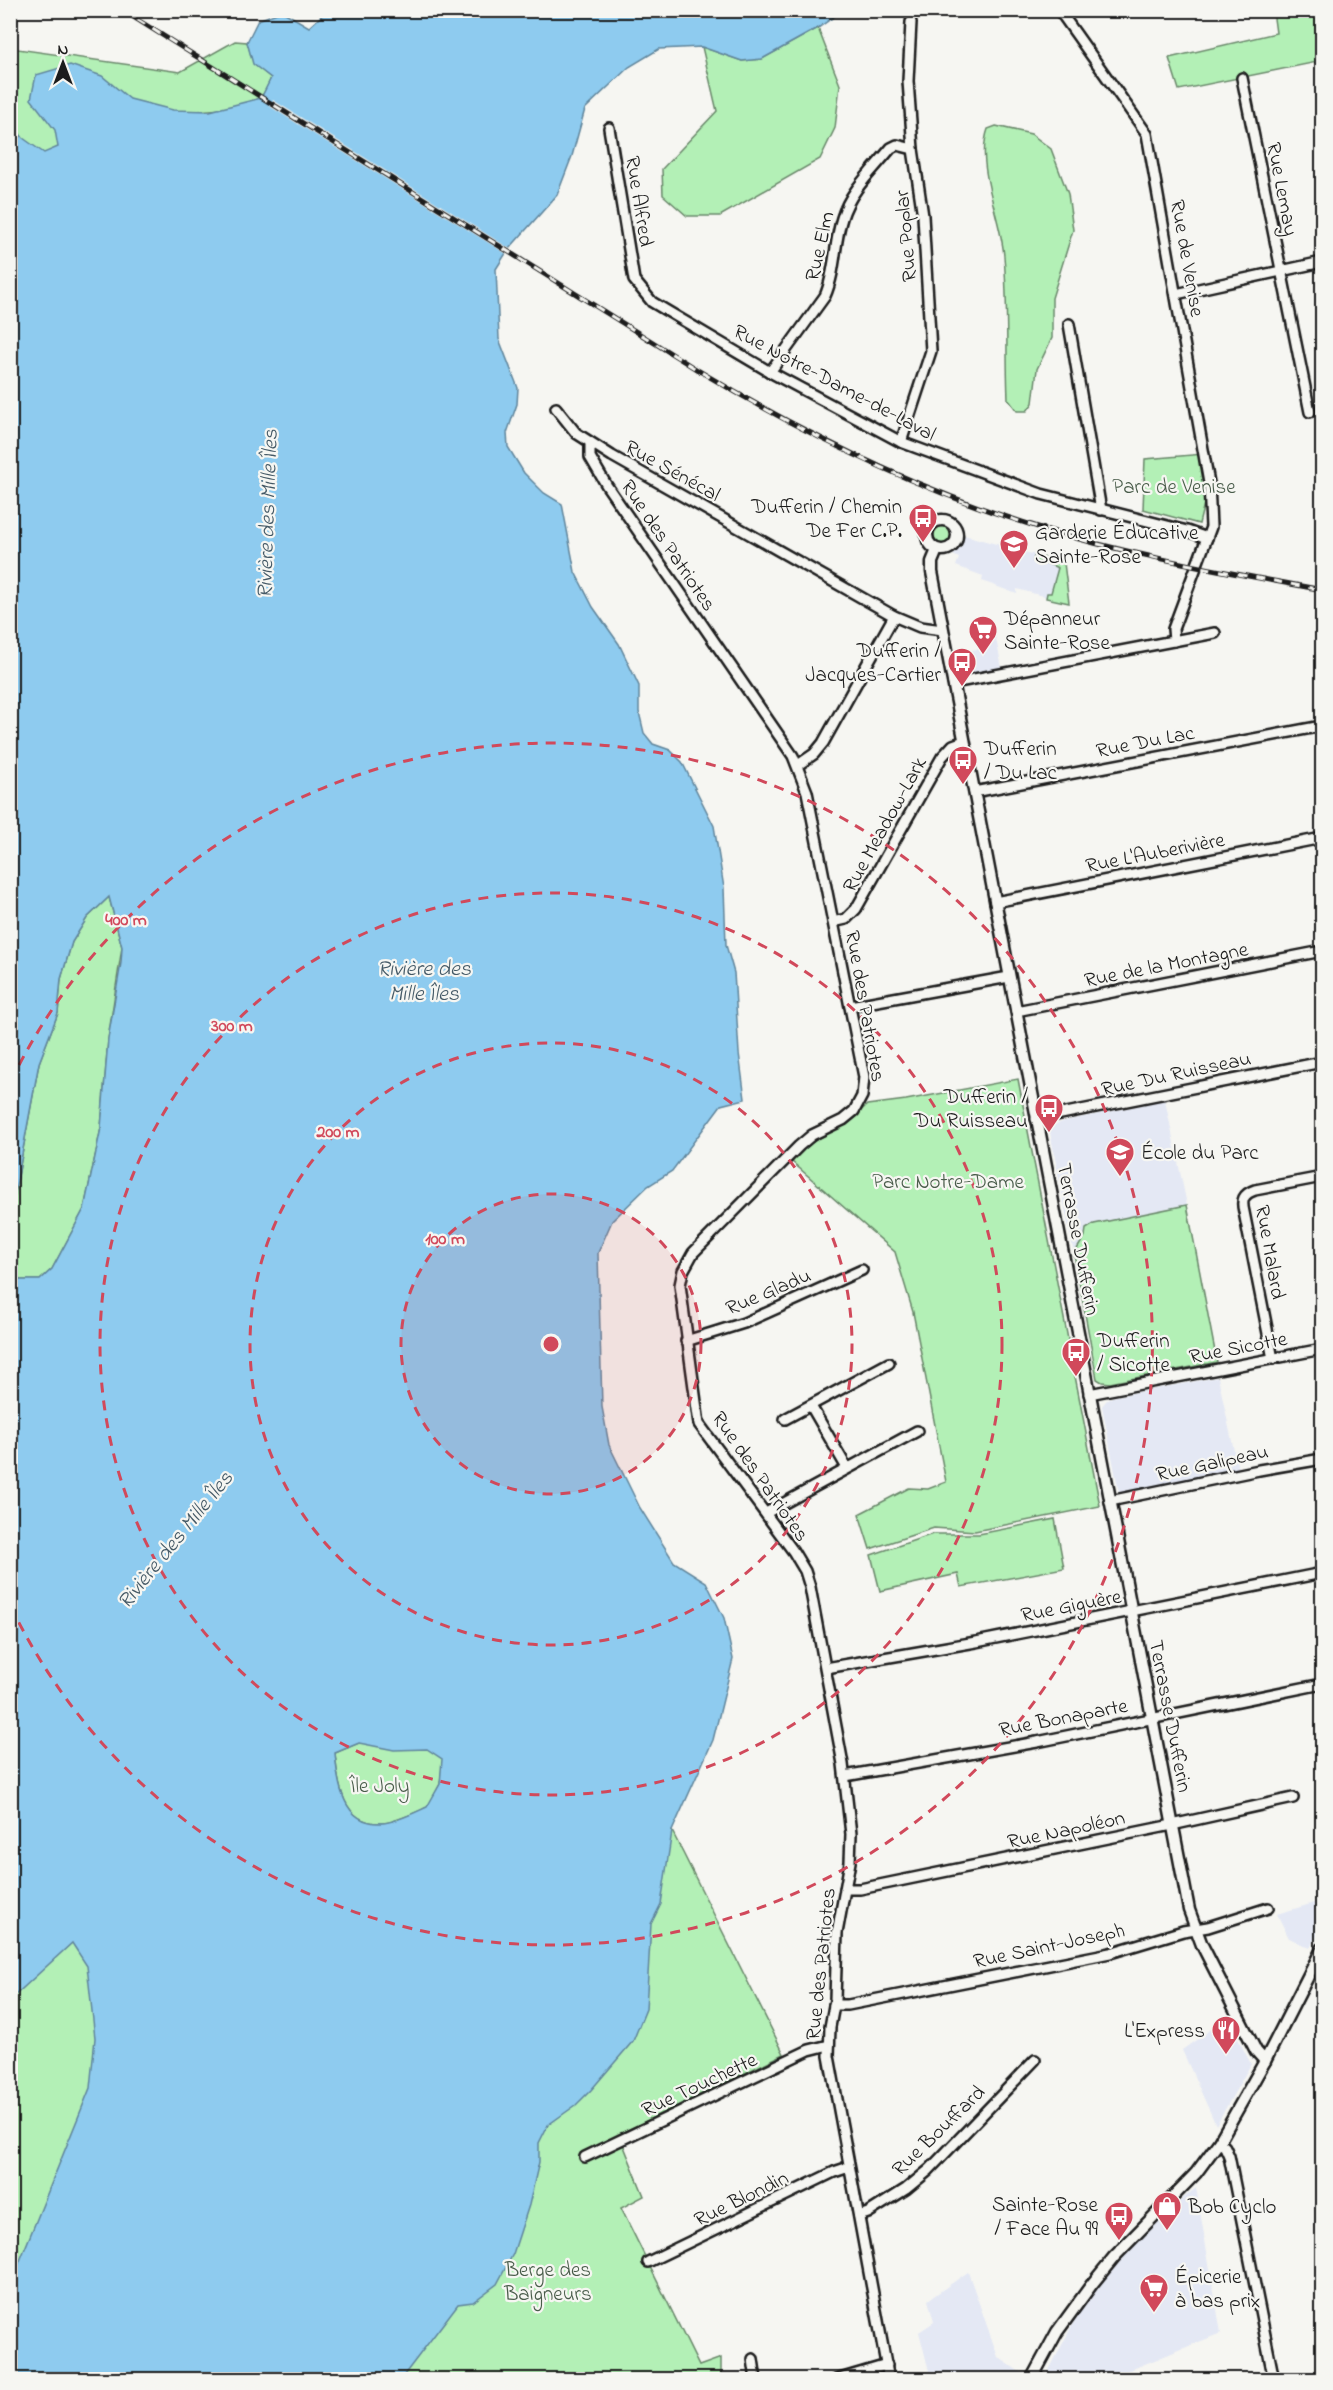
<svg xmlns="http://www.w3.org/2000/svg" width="1333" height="2390" font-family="'Indie Flower',sans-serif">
	<rect width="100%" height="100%" fill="#f6f6f2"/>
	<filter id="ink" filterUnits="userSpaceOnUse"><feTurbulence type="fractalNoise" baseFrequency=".0167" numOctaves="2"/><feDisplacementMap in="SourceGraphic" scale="12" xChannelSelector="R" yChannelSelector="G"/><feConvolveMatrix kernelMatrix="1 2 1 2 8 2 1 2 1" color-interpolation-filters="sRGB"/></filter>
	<g filter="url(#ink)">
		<g fill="#e4e8f4">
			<path d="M 964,535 L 1064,563 L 1069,603 L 1017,589 L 1017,594 L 982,581 L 983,576 L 956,566 L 959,558 L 953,555 L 961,547 Z"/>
			<path d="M 994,629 L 1002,668 L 961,676 L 957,653 L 987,647 L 985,631 Z"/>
			<path d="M 1165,1100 L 1187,1205 L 1094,1224 L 1086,1229 L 1085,1236 L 1074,1254 L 1049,1127 L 1065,1121 Z"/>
			<path d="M 1218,1377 L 1238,1469 L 1126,1493 L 1119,1492 L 1102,1406 L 1106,1401 L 1112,1397 Z"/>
			<path d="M 1314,1903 L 1322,1907 L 1322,1926 L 1310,1948 L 1289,1938 L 1277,1914 Z"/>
			<path d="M 1227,2018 L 1251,2064 L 1216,2125 L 1182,2050 Z"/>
			<path d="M 1196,2188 L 1221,2333 L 1108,2379 L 1044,2380 L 1084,2302 L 1149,2225 Z"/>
			<path d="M 968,2272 L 998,2357 L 1030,2379 L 931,2379 L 919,2332 L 934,2322 L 928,2300 Z"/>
		</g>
		<g fill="#b3f0b6" stroke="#688669" stroke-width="1.5">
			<path d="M 1273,11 L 1322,11 L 1322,61 L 1179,90 L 1169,58 L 1276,33 Z"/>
			<path d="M 818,28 L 840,85 L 835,128 L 820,159 L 720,216 L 687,216 L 663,195 L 662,169 L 717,111 L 702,47 L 742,61 L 762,59 Z"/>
			<path d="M 235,41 L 247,42 L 254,64 L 271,78 C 268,85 265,94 259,99 C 248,110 193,111 176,111 L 11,242 L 11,48 L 180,72 Z"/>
			<path d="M 996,126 L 1031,134 L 1051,149 L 1068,194 L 1073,230 L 1052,298 L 1052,338 L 1037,369 L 1033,403 L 1027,411 L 1017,411 L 1008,399 C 1006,351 1008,303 1004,256 C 1001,217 975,166 988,129 Z"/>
			<path d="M 1204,454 L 1209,483 L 1199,524 L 1143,509 L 1145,459 Z"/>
			<circle cx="943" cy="535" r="9"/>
			<path d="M 1035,555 L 1064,563 L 1069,603 L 1046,598 L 1047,593 L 1051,593 L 1058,568 L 1041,561 L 1040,563 L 1033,561 Z"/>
			<path d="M 109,897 L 122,947 L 108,1039 L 101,1128 L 84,1209 L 52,1269 L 40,1280 L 16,1280 L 11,1277 L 11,1214 L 39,1063 L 58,1013 L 61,979 L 72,942 L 87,918 Z"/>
			<path d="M 1018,1079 L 1100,1506 L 975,1531 L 934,1528 L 870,1549 L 859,1514 L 909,1488 L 928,1489 L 946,1482 L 913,1312 L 895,1252 L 791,1161 L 811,1143 L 851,1120 L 867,1105 L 906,1100 Z"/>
			<path d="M 1187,1205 L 1217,1362 L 1110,1383 L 1102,1382 L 1097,1379 L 1074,1254 L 1085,1236 L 1086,1229 L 1094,1224 Z"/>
			<path d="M 1055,1519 L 1064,1568 L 961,1587 L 958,1574 L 880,1591 L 871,1555 L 933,1534 L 979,1534 Z"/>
			<path d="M 376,1689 L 443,1759 L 440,1784 L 428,1807 C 416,1812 394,1823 382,1823 C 342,1825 338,1783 335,1753 L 359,1743 Z"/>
			<path d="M 672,1831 L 784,2054 L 619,2134 L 644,2196 L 621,2208 L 699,2366 L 721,2358 L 721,2379 L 361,2380 L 643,1893 Z"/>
			<path d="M 72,1922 L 105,1954 L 111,2040 L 11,2309 L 11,1977 Z"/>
		</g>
		<path fill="#8ecbef" stroke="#60859b" stroke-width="1.5" fill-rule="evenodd" d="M 328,10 L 842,11 L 818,28 L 762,59 L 742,61 L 702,47 L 659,49 L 629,67 L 585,109 L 572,156 L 557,195 L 508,250 L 496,269 L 499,339 L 518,388 L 517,404 L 507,433 L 508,447 L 524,473 L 544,493 L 562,504 L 575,572 L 593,607 L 619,644 L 639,686 L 639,712 L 644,733 L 653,744 L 670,750 L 682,762 L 714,826 L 724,888 L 726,945 L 734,973 L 739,1053 L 745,1099 L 721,1105 L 672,1171 L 648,1186 L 612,1221 L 598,1253 L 602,1407 L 609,1445 L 640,1508 L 674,1562 L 706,1582 L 724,1618 L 733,1659 L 713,1740 L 672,1831 L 661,1904 L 651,1924 L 646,2009 L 633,2041 L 591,2090 L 576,2105 L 548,2125 L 539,2143 L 539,2162 L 529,2205 L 513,2254 L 497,2284 L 473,2302 L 458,2304 L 401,2379 L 11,2379 L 11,2283 L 90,2088 L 95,2038 L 87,1966 L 72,1943 L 11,1999 L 11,1277 L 17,1280 L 40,1280 L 52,1269 L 84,1209 L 101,1128 L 108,1039 L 121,963 L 122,947 L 109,897 L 87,918 L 72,942 L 61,979 L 58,1013 L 39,1063 L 11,1214 L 10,121 L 23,138 L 44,153 L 58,147 L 55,130 L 31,99 L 36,75 L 70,65 L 102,76 L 130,99 L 173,110 L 210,111 L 261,98 L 271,78 L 253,64 L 247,42 L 258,20 L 282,11 L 309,27 ZM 359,1743 L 394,1750 L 427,1749 L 442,1759 L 440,1784 L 427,1807 C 416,1812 394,1823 382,1823 C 342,1825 338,1783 335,1753 Z"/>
		<path fill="#f6f6f2" d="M 273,100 L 512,250 L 508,255 L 269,106 Z"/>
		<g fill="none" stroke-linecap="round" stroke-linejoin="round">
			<g stroke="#1c1c1c" stroke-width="14">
				<g id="minor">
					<path d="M 1059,10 L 1147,134 L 1209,483 L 1211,527 L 1173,629 L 1174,641"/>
					<path d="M 1242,78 L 1310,412"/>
					<path d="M 609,128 L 634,280 L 652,302 L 770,372 L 901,442 L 1041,494 L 1187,531 L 1207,538"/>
					<path d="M 1176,294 L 1322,262"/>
					<path d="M 1069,324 L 1101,510"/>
					<path d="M 770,372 L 825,296 C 836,271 834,243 842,218 C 850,191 873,170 891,148 L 897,145 L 913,149"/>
					<path d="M 556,408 L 576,433 L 612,456 L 894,616 L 920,627 L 943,630"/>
					<path d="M 901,442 L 931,351 L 923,216 L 913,149 L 908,81 L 911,22"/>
					<path d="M 590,443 L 590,457 L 607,486 L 793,756 L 807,792 L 864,1077 L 862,1096 L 854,1111 L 843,1120 L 812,1135 L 799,1146 L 693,1253 L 683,1271 L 680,1285 L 699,1424 L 793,1551 L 805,1571 L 810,1587 L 843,1764 L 851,1834 L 850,1862 L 837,1933 L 835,2000 L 830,2027 L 829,2056 L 889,2380"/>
					<path d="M 953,683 L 1215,633"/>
					<path d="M 798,765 L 814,754 L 823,743 L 894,616"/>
					<path d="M 974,792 L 1322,726"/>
					<path d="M 995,902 L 1322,838"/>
					<path d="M 833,922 L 846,919 L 856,909 L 942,757 L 953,745 L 964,741"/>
					<path d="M 850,1006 L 1009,977"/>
					<path d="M 1016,1011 L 1322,951"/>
					<path d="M 1036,1119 L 1322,1062"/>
					<path d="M 686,1341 L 744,1323 L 862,1270"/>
					<path d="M 1273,1359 L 1244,1212 C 1241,1200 1243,1194 1255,1190 L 1322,1177"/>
					<path d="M 1089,1394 L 1322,1349"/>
					<path d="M 811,1406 L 847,1468"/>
					<path d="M 785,1419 L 889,1363"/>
					<path d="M 1110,1501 L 1259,1470 L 1322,1459"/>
					<path d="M 766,1513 L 917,1431"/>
					<path d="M 826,1668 L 976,1642 L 1322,1573"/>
					<path d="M 845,1776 L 1037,1742 L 1322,1684"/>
					<path d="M 845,1889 L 860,1889 L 1172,1825 L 1293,1798"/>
					<path d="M 834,2005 L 848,2005 L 1110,1953 L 1183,1931 L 1208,1927 L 1268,1908"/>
					<path d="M 1219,2142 L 1225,2147 L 1229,2156 L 1274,2380"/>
					<path d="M 585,2157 L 809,2050 L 829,2045"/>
					<path d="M 859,2216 L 868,2213 L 906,2189 L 929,2170 L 1035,2060"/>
					<path d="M 648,2262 L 834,2172 L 849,2167"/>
					<path d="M 753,2359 L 756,2380"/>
					<path d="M 836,2380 L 887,2365"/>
				</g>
			</g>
			<g stroke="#1c1c1c" stroke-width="15">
				<g id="tertiary">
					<circle cx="942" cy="535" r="15"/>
					<path d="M 937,550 L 932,562 L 932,572 L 1189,1910 L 1202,1945 L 1256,2051 L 1265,2061"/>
					<path d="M 1031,2380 L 1057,2332 L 1092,2284 L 1114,2257 L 1196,2173 L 1219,2142 L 1265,2061 L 1322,1949"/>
				</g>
			</g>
			<use href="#minor" stroke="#f6f6f2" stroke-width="9"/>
			<use href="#tertiary" stroke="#f6f6f2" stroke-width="10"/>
			<g stroke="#1c1c1c" stroke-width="5">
				<path id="rail" d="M 122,10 L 696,369 C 804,434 917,490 1038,527 C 1131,556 1227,572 1322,590"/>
			</g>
			<use href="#rail" stroke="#f6f6f2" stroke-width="3" stroke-dasharray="9" stroke-linecap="butt"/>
		</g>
	</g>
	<circle cx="551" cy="1344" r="150" fill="#d1495b" fill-opacity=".12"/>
	<g fill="none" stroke="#d1495b" stroke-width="3" stroke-dasharray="10 8">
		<circle cx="551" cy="1344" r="150"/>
		<circle cx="551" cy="1344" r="301"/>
		<circle cx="551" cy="1344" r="451"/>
		<path d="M11 1081A601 601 0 1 1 11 1607"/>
	</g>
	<defs>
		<g id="bus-pin" transform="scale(1.5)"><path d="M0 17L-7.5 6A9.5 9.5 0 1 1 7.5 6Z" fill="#d1495b" stroke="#f6f6f2"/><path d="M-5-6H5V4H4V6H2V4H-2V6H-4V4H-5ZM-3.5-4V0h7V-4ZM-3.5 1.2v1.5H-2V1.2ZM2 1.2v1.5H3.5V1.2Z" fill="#fff"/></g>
		<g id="school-pin" transform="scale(1.5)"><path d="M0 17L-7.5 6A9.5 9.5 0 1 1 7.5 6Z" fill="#d1495b" stroke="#f6f6f2"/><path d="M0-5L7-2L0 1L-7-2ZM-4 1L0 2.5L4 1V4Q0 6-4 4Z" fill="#fff"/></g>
		<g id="supermarket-pin" transform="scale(1.5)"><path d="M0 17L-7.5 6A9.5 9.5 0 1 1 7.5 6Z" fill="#d1495b" stroke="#f6f6f2"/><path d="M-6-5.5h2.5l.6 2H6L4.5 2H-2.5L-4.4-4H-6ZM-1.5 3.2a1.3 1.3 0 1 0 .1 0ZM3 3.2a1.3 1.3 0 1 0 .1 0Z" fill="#fff"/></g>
		<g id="restaurant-pin" transform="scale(1.5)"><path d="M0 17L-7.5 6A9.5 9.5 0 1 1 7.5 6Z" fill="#d1495b" stroke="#f6f6f2"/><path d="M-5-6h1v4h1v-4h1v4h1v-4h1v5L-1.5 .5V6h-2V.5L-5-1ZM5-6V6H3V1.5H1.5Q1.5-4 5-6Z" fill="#fff"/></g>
		<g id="shop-pin" transform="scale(1.5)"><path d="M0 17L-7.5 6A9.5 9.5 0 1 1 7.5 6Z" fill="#d1495b" stroke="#f6f6f2"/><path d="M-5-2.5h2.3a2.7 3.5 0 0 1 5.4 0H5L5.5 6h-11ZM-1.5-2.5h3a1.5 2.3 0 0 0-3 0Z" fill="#fff"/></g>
	</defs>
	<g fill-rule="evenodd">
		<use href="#bus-pin" x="923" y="518"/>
		<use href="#school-pin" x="1014" y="544"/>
		<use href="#supermarket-pin" x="983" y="630"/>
		<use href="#bus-pin" x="962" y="662"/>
		<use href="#bus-pin" x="963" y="760"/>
		<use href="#bus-pin" x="1049" y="1108"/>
		<use href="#school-pin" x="1120" y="1152"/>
		<use href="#bus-pin" x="1076" y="1352"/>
		<use href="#restaurant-pin" x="1226" y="2030"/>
		<use href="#shop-pin" x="1167" y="2206"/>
		<use href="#bus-pin" x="1119" y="2216"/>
		<use href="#supermarket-pin" x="1154" y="2288"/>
	</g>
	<g text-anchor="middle" stroke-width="4.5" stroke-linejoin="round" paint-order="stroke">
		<g font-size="21" fill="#1c1c1c" stroke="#f6f6f2">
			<text transform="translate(1283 189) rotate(79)" y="7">Rue Lemay</text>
			<text transform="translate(640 201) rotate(81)" y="7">Rue Alfred</text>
			<text transform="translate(905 236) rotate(-95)" y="7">Rue Poplar</text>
			<text transform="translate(819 246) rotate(-77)" y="7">Rue Elm</text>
			<text transform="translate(1188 258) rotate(80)" y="7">Rue de Venise</text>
			<text transform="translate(835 382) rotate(28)" y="7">Rue Notre-Dame-de-Laval</text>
			<text transform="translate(673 470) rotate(29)" y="7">Rue Sénécal</text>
			<text transform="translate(669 545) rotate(56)" y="7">Rue des Patriotes</text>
			<text transform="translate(1145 741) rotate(-11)" y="7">Rue Du Lac</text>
			<text transform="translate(884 824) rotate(-61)" y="7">Rue Meadow-Lark</text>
			<text transform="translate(1155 852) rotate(-11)" y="7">Rue L'Auberivière</text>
			<text transform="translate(1166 964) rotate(-11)" y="7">Rue de la Montagne</text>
			<text transform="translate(866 1006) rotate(80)" y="7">Rue des Patriotes</text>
			<text transform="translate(1176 1073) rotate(-12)" y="7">Rue Du Ruisseau</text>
			<text transform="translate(1079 1239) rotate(79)" y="7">Terrasse Dufferin</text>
			<text transform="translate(1271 1252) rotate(80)" y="7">Rue Malard</text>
			<text transform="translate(768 1291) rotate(-23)" y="7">Rue Gladu</text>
			<text transform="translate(1238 1347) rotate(-11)" y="7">Rue Sicotte</text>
			<text transform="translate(1212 1462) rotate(-12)" y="7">Rue Galipeau</text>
			<text transform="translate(761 1476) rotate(55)" y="7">Rue des Patriotes</text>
			<text transform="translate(1071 1605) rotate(-11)" y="7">Rue Giguère</text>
			<text transform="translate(1171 1716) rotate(79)" y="7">Terrasse Dufferin</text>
			<text transform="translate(1063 1717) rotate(-11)" y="7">Rue Bonaparte</text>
			<text transform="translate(1066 1829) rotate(-12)" y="7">Rue Napoléon</text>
			<text transform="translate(1049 1945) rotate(-12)" y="7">Rue Saint-Joseph</text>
			<text transform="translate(820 1964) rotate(-84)" y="7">Rue des Patriotes</text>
			<text transform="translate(699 2084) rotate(-25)" y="7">Rue Touchette</text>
			<text transform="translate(938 2130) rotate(-44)" y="7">Rue Bouffard</text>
			<text transform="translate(741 2198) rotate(-26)" y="7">Rue Blondin</text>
		</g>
		<g font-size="21" fill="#495c4a" stroke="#f6f6f2">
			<text x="1174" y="493">Parc de Venise</text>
			<text x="948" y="1188">Parc Notre-Dame</text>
			<text x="380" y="1792">Île Joly</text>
			<text x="548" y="2276">Berge des<tspan x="548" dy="24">Baigneurs</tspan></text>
		</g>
		<g font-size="21" fill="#1c1c1c" stroke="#f6f6f2" text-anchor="start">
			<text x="902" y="513" text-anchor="end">Dufferin / Chemin<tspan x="902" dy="24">De Fer C.P.</tspan></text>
			<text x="1035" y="539">Garderie Éducative<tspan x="1035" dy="24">Sainte-Rose</tspan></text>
			<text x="1004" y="625">Dépanneur<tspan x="1004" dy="24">Sainte-Rose</tspan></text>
			<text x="941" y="657" text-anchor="end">Dufferin /<tspan x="941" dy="24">Jacques-Cartier</tspan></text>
			<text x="984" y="755">Dufferin<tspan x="984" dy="24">/ Du Lac</tspan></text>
			<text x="1028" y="1103" text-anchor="end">Dufferin /<tspan x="1028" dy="24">Du Ruisseau</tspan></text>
			<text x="1141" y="1159">École du Parc</text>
			<text x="1097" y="1347">Dufferin<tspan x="1097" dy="24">/ Sicotte</tspan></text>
			<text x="1205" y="2037" text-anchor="end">L'Express</text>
			<text x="1098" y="2211" text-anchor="end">Sainte-Rose<tspan x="1098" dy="24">/ Face Au 99</tspan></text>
			<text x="1188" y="2213">Bob Cyclo</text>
			<text x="1175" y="2283">Épicerie<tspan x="1175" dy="24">à bas prix</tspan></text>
		</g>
		<g font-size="22" font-style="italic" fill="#445966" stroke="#f6f6f2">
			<text transform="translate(266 514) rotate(-88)" y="8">Rivière des Mille Îles</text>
			<text x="424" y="975">Rivière des<tspan x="424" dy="25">Mille Îles</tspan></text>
			<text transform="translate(174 1539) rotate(-51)" y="8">Rivière des Mille Îles</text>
		</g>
	</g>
	<circle cx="551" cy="1344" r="9" fill="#d1495b" stroke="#f6f6f2" stroke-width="3"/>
	<g font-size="18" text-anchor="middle" font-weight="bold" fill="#d1495b" stroke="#f6f6f2" stroke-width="4.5" stroke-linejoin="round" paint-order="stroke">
		<text x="126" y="925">400 m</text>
		<text x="232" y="1031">300 m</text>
		<text x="338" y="1137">200 m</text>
		<text x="445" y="1244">100 m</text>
	</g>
	<rect width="1333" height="2390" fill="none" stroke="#f6f6f2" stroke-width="36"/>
	<rect x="18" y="18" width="1297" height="2354" fill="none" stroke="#1c1c1c" stroke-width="2" filter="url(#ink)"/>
	<g transform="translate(63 63)" stroke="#f6f6f2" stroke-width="4.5" paint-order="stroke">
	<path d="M0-4.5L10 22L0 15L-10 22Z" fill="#1c1c1c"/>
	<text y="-9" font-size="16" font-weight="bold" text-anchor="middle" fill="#1c1c1c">N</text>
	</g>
</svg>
